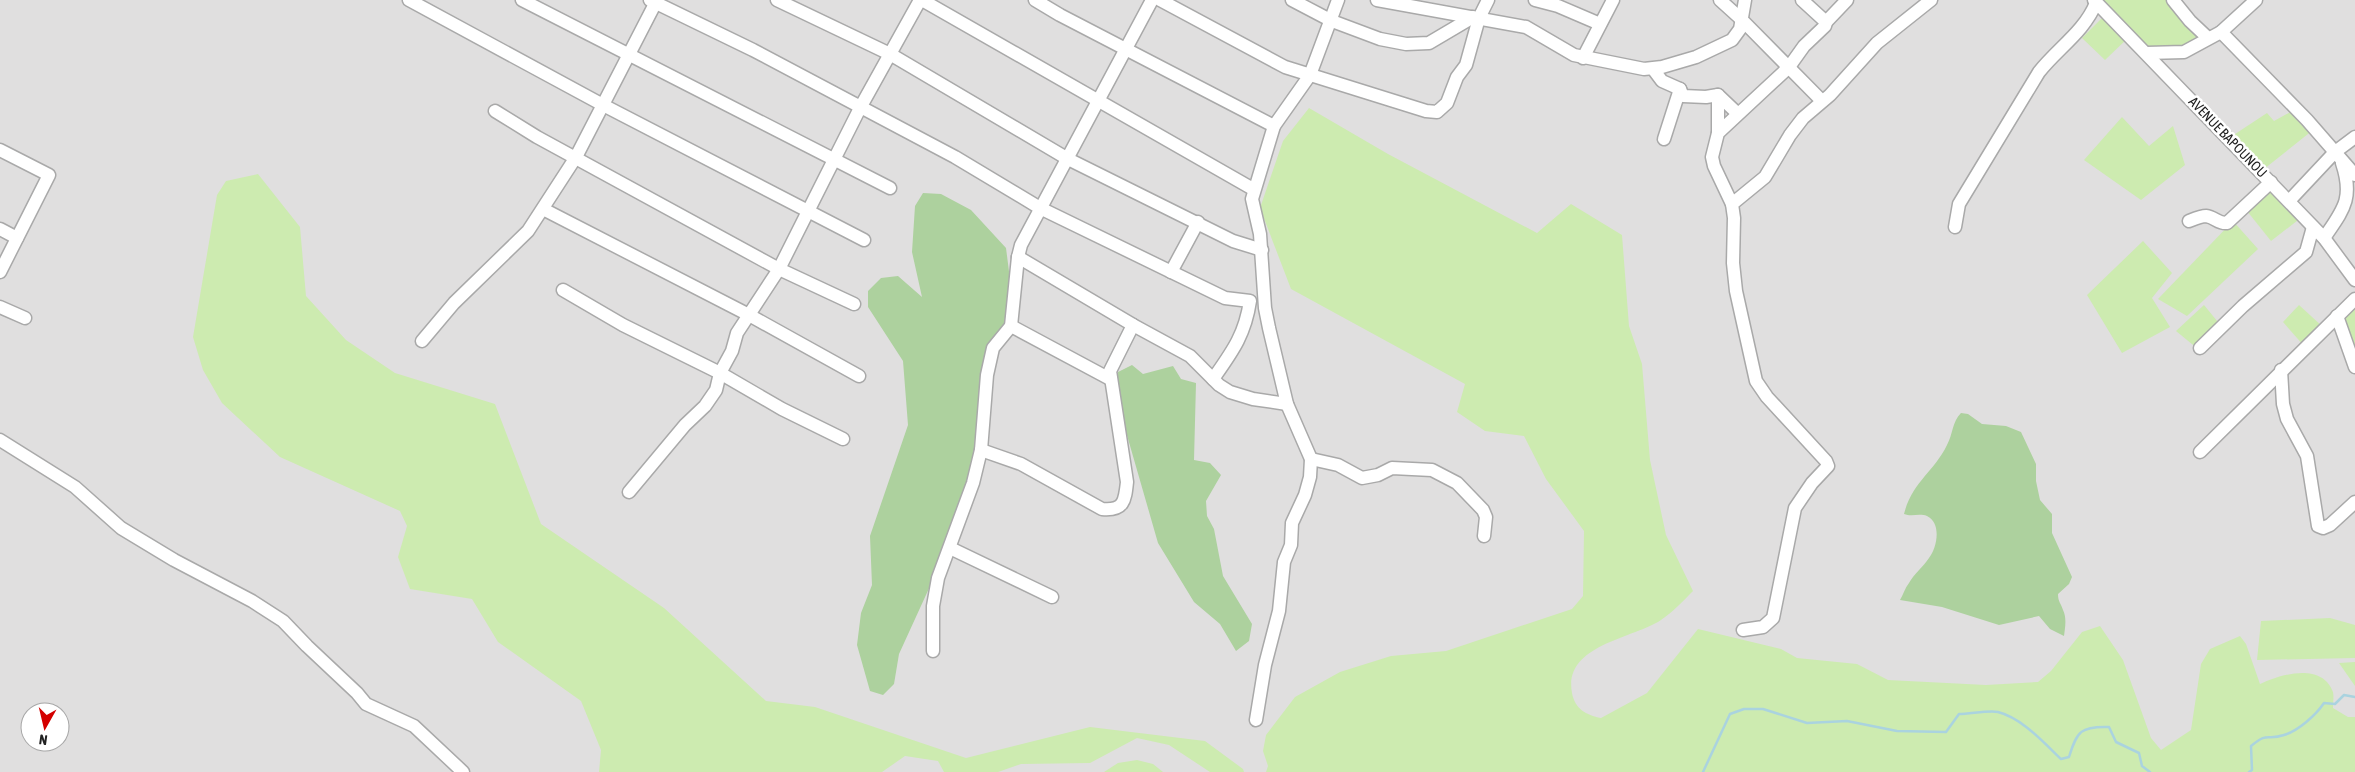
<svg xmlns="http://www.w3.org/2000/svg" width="2355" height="772" font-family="'Asap Condensed',sans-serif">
	<rect width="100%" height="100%" fill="#f2efe9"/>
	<path fill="#e0dfdf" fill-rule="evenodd" d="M 0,0 L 2355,0 L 2355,772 L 0,772 ZM 30,712 L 60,712 L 60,742 L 30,742 Z"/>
	<g fill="#cdebb0">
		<path d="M 2100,0 L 2169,0 L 2203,37 L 2176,52 L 2148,50 Z"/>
		<path d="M 2106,14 L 2129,37 L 2105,60 L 2082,38 Z"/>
		<path d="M 1309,108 L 1388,154 L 1537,233 L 1571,204 L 1622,235 L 1629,326 L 1642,364 L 1650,460 L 1666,535 L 1693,591 C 1683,601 1673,612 1661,620 C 1632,639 1563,645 1572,693 C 1575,709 1586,715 1601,718 L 1647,693 L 1698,629 L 1781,649 L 1797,658 L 1857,664 L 1888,680 L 1986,685 L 2038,682 L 2051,671 L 2082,632 L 2100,626 L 2123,660 L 2151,738 L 2161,750 L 2191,730 L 2201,664 L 2210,649 L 2240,636 L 2246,644 L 2260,684 C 2281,674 2322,662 2333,692 C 2334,696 2333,703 2333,708 L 2348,717 L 2355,717 L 2355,772 L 1266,772 L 1268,766 L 1263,751 L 1266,735 L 1295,697 L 1340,672 L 1391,656 L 1446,651 L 1572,609 L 1583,596 L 1584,531 L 1546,479 L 1524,436 L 1485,431 L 1457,412 L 1465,384 L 1291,289 L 1260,208 L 1283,141 Z"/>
		<path d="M 2294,110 L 2313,130 L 2264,169 L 2232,136 L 2267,113 L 2274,121 Z"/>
		<path d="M 2122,117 L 2149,146 L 2173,126 L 2185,165 L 2141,200 L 2084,160 Z"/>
		<path d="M 258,174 L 300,227 L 306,296 L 346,340 L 395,373 L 495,404 L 541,524 L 664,608 L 766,701 L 815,707 L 966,758 L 1090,727 L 1205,741 L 1243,769 L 1244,772 L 1210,772 L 1169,745 L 1137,738 L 1090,763 L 1021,764 L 998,772 L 944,772 L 938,761 L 905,756 L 882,772 L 599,772 L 601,750 L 581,701 L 498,642 L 472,599 L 410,589 L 398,557 L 407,526 L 400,511 L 280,457 L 222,403 L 203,370 L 193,337 L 217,195 L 226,181 Z"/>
		<path d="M 2272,189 L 2302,217 L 2271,241 L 2247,211 Z"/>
		<path d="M 2233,221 L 2258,249 L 2187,316 L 2158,299 Z"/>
		<path d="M 2143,241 L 2172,273 L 2152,298 L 2170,327 L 2122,353 L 2087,295 Z"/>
		<path d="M 2355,303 L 2355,363 L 2340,317 Z"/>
		<path d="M 2204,305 L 2222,327 L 2198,349 L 2176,331 Z"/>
		<path d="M 2299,305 L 2323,327 L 2304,346 L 2283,322 Z"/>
		<path d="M 2330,618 L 2355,625 L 2355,658 L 2257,660 L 2261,621 Z"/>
		<path d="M 2355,662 L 2355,686 L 2339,663 Z"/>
		<path d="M 1137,760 L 1153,764 L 1163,772 L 1104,772 L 1118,763 Z"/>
	</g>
	<g fill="#add19e">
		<path d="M 923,193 L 941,194 L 971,210 L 1006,248 L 1012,295 L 1006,327 L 984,384 L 978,452 L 947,549 L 899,654 L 894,684 L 883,695 L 870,691 L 857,645 L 861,613 L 872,585 L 870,536 L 908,425 L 903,361 L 868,307 L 868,291 L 881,278 L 898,276 L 922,297 L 912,252 L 915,206 Z"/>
		<path d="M 1132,365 L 1143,374 L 1173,366 L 1181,379 L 1196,383 L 1194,460 L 1210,463 L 1221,475 L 1206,501 L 1207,516 L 1214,529 L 1223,576 L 1252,624 L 1249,641 L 1236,651 L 1220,624 L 1194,602 L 1158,543 L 1118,404 L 1118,372 Z"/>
		<path d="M 1961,413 L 1968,414 L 1982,424 L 2006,426 L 2021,432 L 2036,464 L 2036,481 L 2040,500 L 2052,514 L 2052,533 L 2072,577 L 2069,584 L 2058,594 C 2058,602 2061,603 2063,610 C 2067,618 2065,628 2064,636 L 2050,629 L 2039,616 L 1999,625 L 1942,607 L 1900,600 C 1903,595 1905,588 1909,583 C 1914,574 1923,567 1929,558 C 1937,548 1942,523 1927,516 C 1919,513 1912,517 1904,514 C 1912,482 1934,472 1947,445 C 1953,434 1952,422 1961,413 Z"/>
	</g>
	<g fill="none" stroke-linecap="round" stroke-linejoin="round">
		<g stroke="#aad3df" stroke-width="2.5">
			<path d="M 1703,772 L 1730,714 L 1744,709 L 1763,709 L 1807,723 L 1847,721 L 1897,731 L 1946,732 L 1959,714 C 1970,714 1989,710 1998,712 C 2022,718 2044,743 2061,759 L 2069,757 C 2077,731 2081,726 2109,727 L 2116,742 L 2139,753 L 2142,766 L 2150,772"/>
			<path d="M 2249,772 L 2252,770 L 2251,746 C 2269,731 2266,741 2284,735 C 2298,731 2316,715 2324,703 L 2335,704 L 2344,695 L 2355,697"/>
		</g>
		<g stroke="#a9a9a9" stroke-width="15">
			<g id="minor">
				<path d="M 409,0 L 603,105 L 864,240"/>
				<path d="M 522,0 L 890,188"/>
				<path d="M 650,0 L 753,50 L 955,157 L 1040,208 L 1225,298 L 1250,301 C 1245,335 1232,352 1213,379"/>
				<path d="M 777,0 L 890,54 L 1068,159 L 1233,241 L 1262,250"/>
				<path d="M 922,0 L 1253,189"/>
				<path d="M 1035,0 L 1060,15 L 1274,126"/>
				<path d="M 1160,0 L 1285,67 L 1426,111 L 1437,112 L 1447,103 L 1457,77 L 1466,65 L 1479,18 L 1488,0"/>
				<path d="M 1292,0 L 1332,21 L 1380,39 L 1406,44 L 1429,43 L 1473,17"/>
				<path d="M 1377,0 L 1526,27 L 1574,55 L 1644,69 L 1662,67 L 1696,57 L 1732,40 L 1740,29 L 1745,0"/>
				<path d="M 1535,0 L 1558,6 L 1600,24"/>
				<path d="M 1720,0 L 1741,19 L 1822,101"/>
				<path d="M 2094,0 L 2324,238 L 2355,280"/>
				<path d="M 2173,0 L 2190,21 L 2208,38"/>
				<path d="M 1826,22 L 1847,0"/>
				<path d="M 2221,32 L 2307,120 L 2355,175"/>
				<path d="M 2147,53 L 2184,52 L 2221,32 L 2256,0"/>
				<path d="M 1583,58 L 1613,0"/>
				<path d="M 1653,69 L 1662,81 L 1680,89 L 1683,96 L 1706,97 L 1718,95 L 1737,113"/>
				<path d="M 1718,95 L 1718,133"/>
				<path d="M 495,111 L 537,137 L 779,269 L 854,304"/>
				<path d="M 1664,139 L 1680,89"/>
				<path d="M 0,150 L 49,175 L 0,272"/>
				<path d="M 2289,201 L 2335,152 L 2355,137"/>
				<path d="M 1732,204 L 1714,166 L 1712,157 L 1718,133 L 1789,67 L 1804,46 L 1825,26 L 1826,22 L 1802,0"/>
				<path d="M 543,209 L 749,315 L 859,376"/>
				<path d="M 2189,221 C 2194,219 2201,216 2206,216 C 2215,217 2218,224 2227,223 L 2271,182"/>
				<path d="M 1955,227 L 1959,204 L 2039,72 C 2058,48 2084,32 2096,3"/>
				<path d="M 0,229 L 17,238"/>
				<path d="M 2324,238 C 2343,210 2354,199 2342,163"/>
				<path d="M 1018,257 L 1133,325 L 1190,356 L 1219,385 L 1230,392 L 1253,399 L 1287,404"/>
				<path d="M 1171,272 L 1198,222"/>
				<path d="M 563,290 L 623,325 L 720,373 L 782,409 L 843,439"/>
				<path d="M 0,307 L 25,318"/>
				<path d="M 2337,316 L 2355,367"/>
				<path d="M 1011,326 L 1110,379"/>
				<path d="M 422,341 L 454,303 L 528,231 L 576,157 L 657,0"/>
				<path d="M 2200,348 L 2243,306 L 2306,252 L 2313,227"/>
				<path d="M 2281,370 L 2283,404 L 2287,419 L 2307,456 L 2318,526 L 2323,528 L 2330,525 L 2355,502"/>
				<path d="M 0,440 L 75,487 L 121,528 L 174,560 L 252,601 L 283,621 L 307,646 L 357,693 L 366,704 L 414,726 L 463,772"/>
				<path d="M 981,450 L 1021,464 L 1102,509 C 1124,511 1125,501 1127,482 L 1110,371 L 1133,325"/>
				<path d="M 2200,452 L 2355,299"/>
				<path d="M 1311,459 L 1338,465 L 1362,478 L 1378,475 L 1392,468 L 1432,470 L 1457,483 L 1483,510 L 1486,517 L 1484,536"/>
				<path d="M 629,492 L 685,425 L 705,406 L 716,390 L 720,373 L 732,351 L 737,333 L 779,269 L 860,108 L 920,0"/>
				<path d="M 950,548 L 1052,597"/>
				<path d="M 1743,630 L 1763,627 L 1773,618 L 1795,508 L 1812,483 L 1828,466 L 1826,461 L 1767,397 L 1756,381 L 1736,291 L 1733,263 L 1734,218 L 1732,204 L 1765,177 L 1790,135 L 1803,118 L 1830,95 L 1877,43 L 1931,0"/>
				<path d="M 933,651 L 933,606 L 938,578 L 973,483 L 981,450 L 987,375 L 993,348 L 1011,326 L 1018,257 L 1021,245 L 1152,0"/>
				<path d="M 1256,720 L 1265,665 L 1279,611 L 1284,562 L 1291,545 L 1292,523 L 1305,495 L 1310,477 L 1311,459 L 1287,404 L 1269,328 L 1265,308 L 1260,234 L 1252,199 L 1274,126 L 1310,75 L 1338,0"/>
			</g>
		</g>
		<use href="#minor" stroke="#fff" stroke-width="12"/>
	</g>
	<g text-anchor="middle" stroke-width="5" stroke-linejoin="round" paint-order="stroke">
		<g font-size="14" fill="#222" stroke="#fff">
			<text transform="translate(2228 137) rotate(46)" y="5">AVENUE BAPOUNOU</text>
		</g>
	</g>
	<g transform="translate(45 727) rotate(188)"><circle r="24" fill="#ffffff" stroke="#a7a7a7"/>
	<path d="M0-4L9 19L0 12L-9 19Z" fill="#d40000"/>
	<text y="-8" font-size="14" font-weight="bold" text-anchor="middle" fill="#222222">N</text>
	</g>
</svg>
